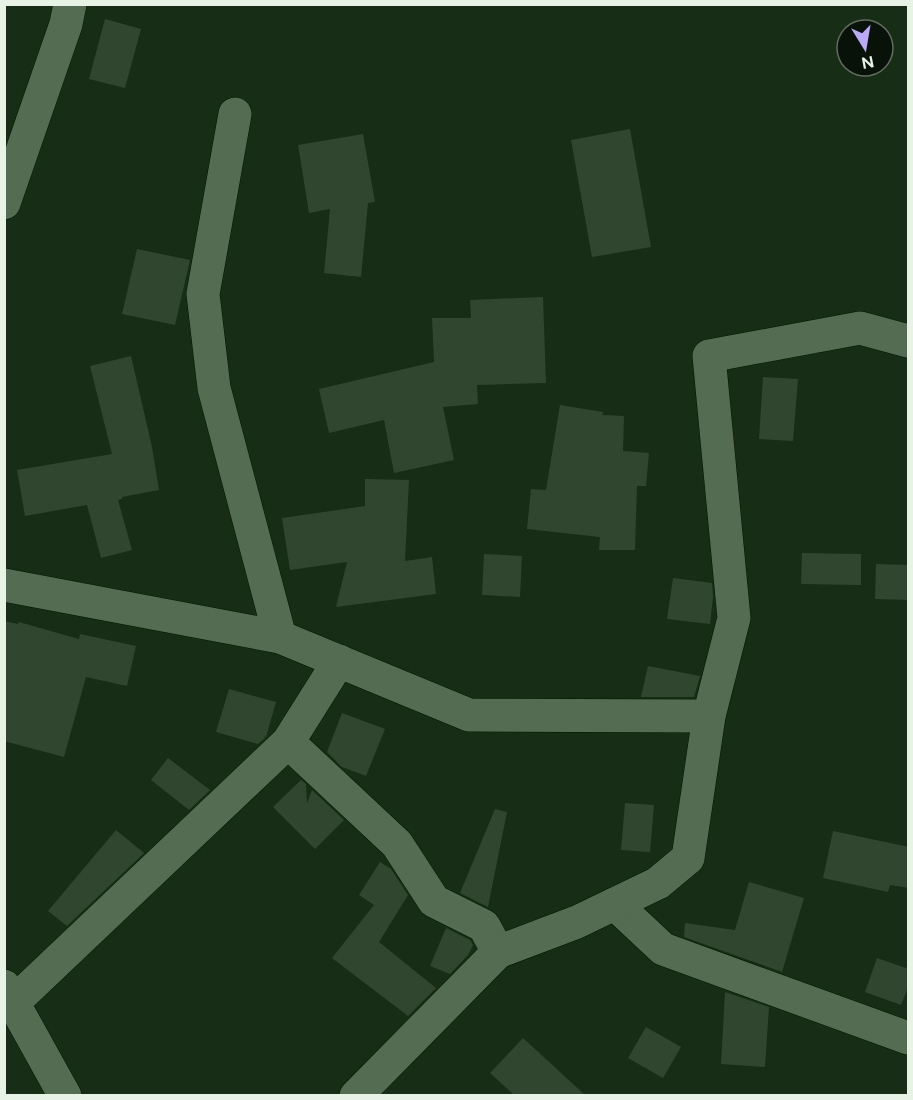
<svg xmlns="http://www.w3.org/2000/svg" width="913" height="1100" font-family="Figtree,sans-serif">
	<rect width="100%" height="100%" fill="#182d16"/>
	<g fill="#30462e">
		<path d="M 105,19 L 141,29 L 125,88 L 89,79 Z"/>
		<path d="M 630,129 L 651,247 L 592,257 L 571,140 Z"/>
		<path d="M 363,134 L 375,202 L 368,203 L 361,277 L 324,273 L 330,209 L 309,213 L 298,145 Z"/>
		<path d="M 137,249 L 190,260 L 175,325 L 122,314 Z"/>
		<path d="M 543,297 L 546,383 L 477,385 L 478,404 L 443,407 L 454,460 L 394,473 L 384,420 L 329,433 L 319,389 L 434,362 L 432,318 L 471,318 L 470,300 Z"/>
		<path d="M 131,356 L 152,447 L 159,490 L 122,497 L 122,499 L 118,500 L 132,550 L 101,558 L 87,505 L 25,516 L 17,470 L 112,454 L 90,366 Z"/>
		<path d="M 763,377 L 798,379 L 793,441 L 759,439 Z"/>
		<path d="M 560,405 L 603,412 L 602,415 L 624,416 L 623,451 L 649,453 L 646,486 L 637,486 L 635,550 L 599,550 L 600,537 L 527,529 L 531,489 L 546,490 Z"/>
		<path d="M 365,479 L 409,480 L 405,561 L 432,557 L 436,594 L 336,607 L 347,562 L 290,570 L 282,518 L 365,506 Z"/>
		<path d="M 802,553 L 861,554 L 861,585 L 801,584 Z"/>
		<path d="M 484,554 L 522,556 L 520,597 L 482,595 Z"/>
		<path d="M 876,564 L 909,565 L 909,600 L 875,599 Z"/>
		<path d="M 673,578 L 712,583 L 713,597 L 710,624 L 667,619 Z"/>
		<path d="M 4,621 L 18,624 L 19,622 L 79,639 L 80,634 L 136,646 L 127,686 L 86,677 L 64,757 L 4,741 Z"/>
		<path d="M 648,666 L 700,676 L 694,697 L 641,697 Z"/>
		<path d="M 229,689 L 276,702 L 266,737 L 264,736 L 265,738 L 258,744 L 216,732 Z"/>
		<path d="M 342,713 L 385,729 L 366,776 L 342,767 L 327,752 Z"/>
		<path d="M 168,758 L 210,790 L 189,810 L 151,780 Z"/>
		<path d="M 301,780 L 306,784 L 307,803 L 312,790 L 344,820 L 315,849 L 273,807 Z"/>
		<path d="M 625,803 L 654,805 L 650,852 L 621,850 Z"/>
		<path d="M 495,809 L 507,812 L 488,907 L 460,893 Z"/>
		<path d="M 116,830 L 144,853 L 67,926 L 48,911 Z"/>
		<path d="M 833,831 L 909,847 L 909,888 L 890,885 L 888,892 L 823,878 Z"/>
		<path d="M 380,862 L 391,869 L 408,895 L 379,942 L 436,988 L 408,1016 L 332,958 L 374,905 L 359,895 Z"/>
		<path d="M 749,882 L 804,898 L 782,972 L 684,937 L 685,923 L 735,930 Z"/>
		<path d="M 446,928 L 470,940 L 473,945 L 468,955 L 450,974 L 430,966 Z"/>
		<path d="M 877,958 L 909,969 L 909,985 L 901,1005 L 865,992 Z"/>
		<path d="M 725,992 L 769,1007 L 765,1067 L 721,1064 Z"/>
		<path d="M 646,1027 L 681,1047 L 663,1078 L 628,1058 Z"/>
		<path d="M 523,1038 L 585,1095 L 514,1095 L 490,1073 Z"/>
	</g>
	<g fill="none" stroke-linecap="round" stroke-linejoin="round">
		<g stroke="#031502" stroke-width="34">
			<g id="minor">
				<path d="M 235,114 L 203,294 L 214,388 L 280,637"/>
				<path d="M 4,203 L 66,24 L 70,4"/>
				<path d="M 4,585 L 280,637 L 469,715 L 709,716"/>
				<path d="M 288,742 L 397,844 L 434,901 L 484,926 L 498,952"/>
				<path d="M 615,904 L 663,949 L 908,1038"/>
				<path d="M 4,986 L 65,1096"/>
				<path d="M 14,1002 L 288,742 L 339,661"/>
				<path d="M 356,1096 L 498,952 L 577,922 L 658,883 L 688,858 L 709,716 L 734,618 L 709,356 L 860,328 L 908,341"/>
			</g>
		</g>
		<use href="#minor" stroke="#546c52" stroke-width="33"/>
	</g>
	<rect width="913" height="1100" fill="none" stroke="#e7f4e5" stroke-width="12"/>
	<g transform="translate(865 48) rotate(169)"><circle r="28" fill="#091208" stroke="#626c60" stroke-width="1.5"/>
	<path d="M0-4.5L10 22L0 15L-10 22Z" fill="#b9abf7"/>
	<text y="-9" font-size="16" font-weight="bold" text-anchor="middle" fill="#e7f4e5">N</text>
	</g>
</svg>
